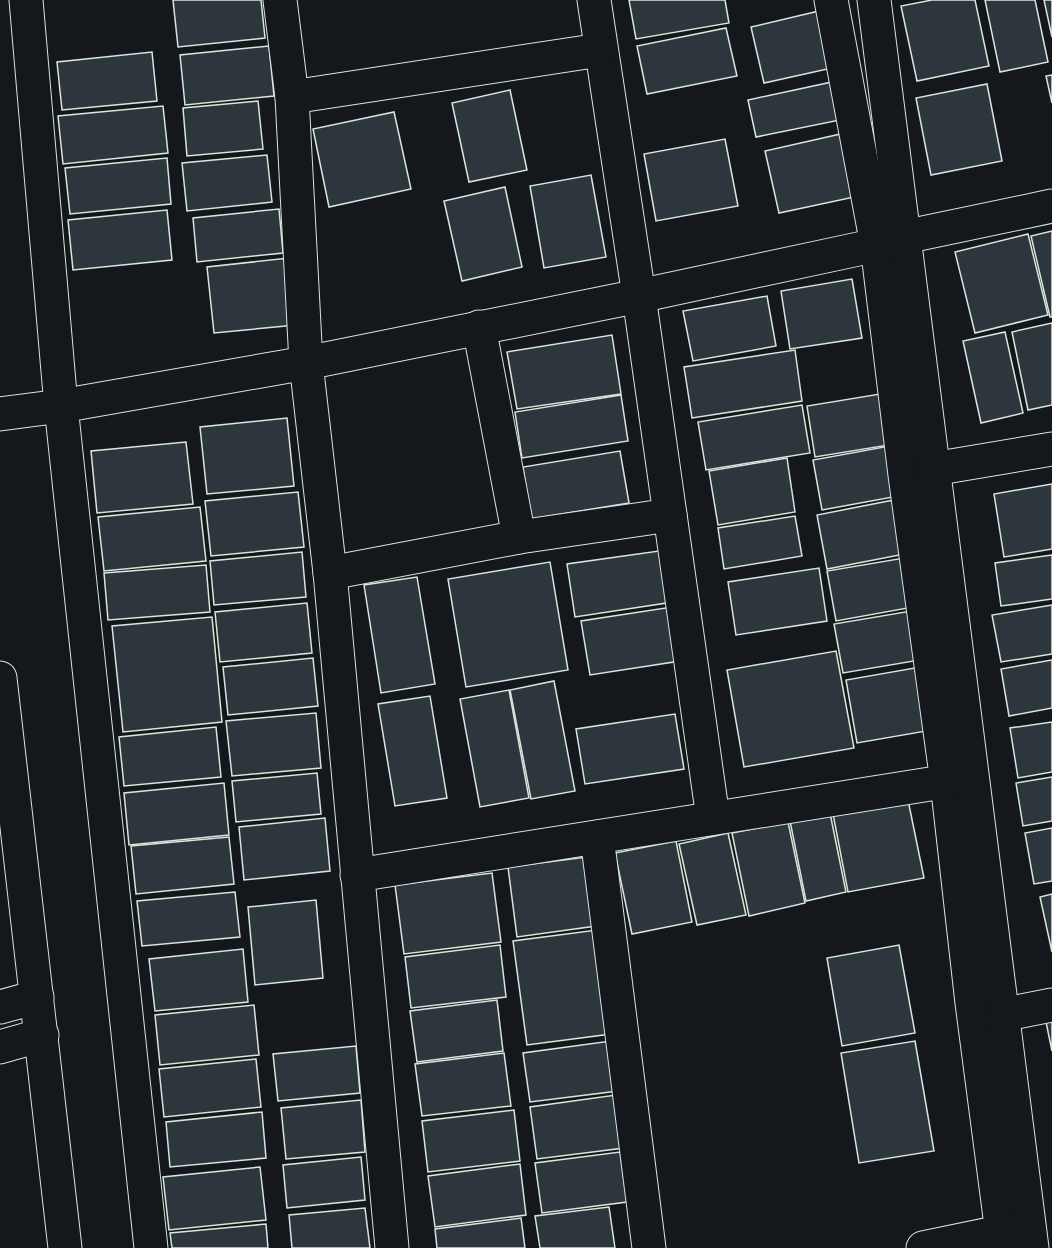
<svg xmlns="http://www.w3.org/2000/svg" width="1052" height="1248" font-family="Karla,sans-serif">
	<rect width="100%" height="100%" fill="#14181c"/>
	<g fill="#2c363c" stroke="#d8e6dc" stroke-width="1.5">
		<path d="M 173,0 L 261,0 L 265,38 L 178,47 Z"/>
		<path d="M 629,0 L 725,0 L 729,23 L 636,39 Z"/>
		<path d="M 932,0 L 975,0 L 989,66 L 917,81 L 901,6 Z"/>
		<path d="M 985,0 L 1035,0 L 1048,62 L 1000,72 Z"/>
		<path d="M 1044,0 L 1052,0 L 1052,37 Z"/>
		<path d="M 819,11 L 832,68 L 764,83 L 751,27 Z"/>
		<path d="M 726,28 L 737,76 L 647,94 L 637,46 Z"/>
		<path d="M 269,46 L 274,96 L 185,105 L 180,55 Z"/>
		<path d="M 152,52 L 157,101 L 62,110 L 57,62 Z"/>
		<path d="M 1052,75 L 1052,103 L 1046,76 Z"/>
		<path d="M 832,82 L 840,120 L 756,137 L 748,100 Z"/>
		<path d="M 987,84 L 1002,161 L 931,175 L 916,98 Z"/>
		<path d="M 510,90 L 527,170 L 469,182 L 452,103 Z"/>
		<path d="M 258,101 L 263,149 L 187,156 L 183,108 Z"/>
		<path d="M 163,106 L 168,153 L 63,164 L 58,116 Z"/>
		<path d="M 394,112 L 411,189 L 329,207 L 313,129 Z"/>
		<path d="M 845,133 L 859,196 L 779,213 L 765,151 Z"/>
		<path d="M 725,139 L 738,206 L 656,221 L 644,154 Z"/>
		<path d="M 267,155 L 272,202 L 187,211 L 182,163 Z"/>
		<path d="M 167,158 L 171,204 L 70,214 L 65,168 Z"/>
		<path d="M 591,175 L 606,257 L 544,268 L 530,186 Z"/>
		<path d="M 505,187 L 522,267 L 462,281 L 444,201 Z"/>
		<path d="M 279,209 L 283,253 L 197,262 L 193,218 Z"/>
		<path d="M 167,210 L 172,260 L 73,270 L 68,220 Z"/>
		<path d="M 1052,231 L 1052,317 L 1050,317 L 1031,236 Z"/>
		<path d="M 1028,234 L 1048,315 L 975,333 L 955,252 Z"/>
		<path d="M 289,258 L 296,325 L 214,333 L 207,267 Z"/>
		<path d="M 852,279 L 862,338 L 790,349 L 781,291 Z"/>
		<path d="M 767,296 L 776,346 L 693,361 L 683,311 Z"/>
		<path d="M 1052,323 L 1052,405 L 1028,410 L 1012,332 Z"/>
		<path d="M 1005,332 L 1023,413 L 981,423 L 963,341 Z"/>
		<path d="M 612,335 L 621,394 L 517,409 L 507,352 Z"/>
		<path d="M 795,350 L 802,401 L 692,418 L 684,367 Z"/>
		<path d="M 886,393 L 895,444 L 815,457 L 807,406 Z"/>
		<path d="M 621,395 L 628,441 L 522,458 L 515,412 Z"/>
		<path d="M 802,405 L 810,453 L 706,470 L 698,422 Z"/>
		<path d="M 287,418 L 294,486 L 207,494 L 200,427 Z"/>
		<path d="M 186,442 L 193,504 L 97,513 L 91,451 Z"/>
		<path d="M 895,445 L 904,495 L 822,510 L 813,460 Z"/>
		<path d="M 620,451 L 629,503 L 531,519 L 523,467 Z"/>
		<path d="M 787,458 L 795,512 L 718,525 L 709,471 Z"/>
		<path d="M 1052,484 L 1052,549 L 1004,557 L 994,494 Z"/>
		<path d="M 298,492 L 304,547 L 211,556 L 205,501 Z"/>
		<path d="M 904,498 L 915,552 L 827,569 L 817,515 Z"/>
		<path d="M 200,507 L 206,561 L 104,571 L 98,517 Z"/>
		<path d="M 795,516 L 802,556 L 724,569 L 718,528 Z"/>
		<path d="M 666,550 L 673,602 L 575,617 L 567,564 Z"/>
		<path d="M 302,552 L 306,597 L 214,605 L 210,561 Z"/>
		<path d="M 1052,555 L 1052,599 L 1001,606 L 995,563 Z"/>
		<path d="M 910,557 L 919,606 L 836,621 L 827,571 Z"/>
		<path d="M 550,562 L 568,670 L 466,687 L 448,579 Z"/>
		<path d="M 206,565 L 210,612 L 108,620 L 104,573 Z"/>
		<path d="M 819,568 L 827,621 L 736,635 L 728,582 Z"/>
		<path d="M 417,577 L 435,684 L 381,693 L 364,585 Z"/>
		<path d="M 307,603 L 312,653 L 220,662 L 215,612 Z"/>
		<path d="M 1052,605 L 1052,654 L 1001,662 L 992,615 Z"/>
		<path d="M 672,607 L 680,661 L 590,675 L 581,621 Z"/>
		<path d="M 917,610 L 926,659 L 843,673 L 834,624 Z"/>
		<path d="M 212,617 L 222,722 L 123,732 L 112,626 Z"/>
		<path d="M 836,651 L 854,748 L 744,767 L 727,670 Z"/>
		<path d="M 313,658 L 318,706 L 228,715 L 223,667 Z"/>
		<path d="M 1052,660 L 1052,708 L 1009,716 L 1001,669 Z"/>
		<path d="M 926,666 L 938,729 L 857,743 L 846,680 Z"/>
		<path d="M 554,681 L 575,791 L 531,799 L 510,690 Z"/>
		<path d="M 509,690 L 529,798 L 480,807 L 460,699 Z"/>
		<path d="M 430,696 L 447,798 L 395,806 L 378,704 Z"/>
		<path d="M 316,713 L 321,768 L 232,776 L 226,721 Z"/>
		<path d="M 675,714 L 684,769 L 585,784 L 576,729 Z"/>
		<path d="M 1052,722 L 1052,772 L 1018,778 L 1010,728 Z"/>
		<path d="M 216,727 L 221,777 L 124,786 L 119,737 Z"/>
		<path d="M 317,773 L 321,814 L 236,822 L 232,781 Z"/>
		<path d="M 1052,777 L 1052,821 L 1023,826 L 1016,783 Z"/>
		<path d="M 224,783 L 229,835 L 129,845 L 124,793 Z"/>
		<path d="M 908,800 L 924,878 L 848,892 L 833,814 Z"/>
		<path d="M 830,813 L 846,892 L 806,901 L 790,821 Z"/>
		<path d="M 325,818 L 330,871 L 244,880 L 239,827 Z"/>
		<path d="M 788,822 L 805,903 L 749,916 L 732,833 Z"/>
		<path d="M 1052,828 L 1052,881 L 1034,884 L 1025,833 Z"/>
		<path d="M 728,833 L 746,915 L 697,925 L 679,844 Z"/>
		<path d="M 229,837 L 234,884 L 136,894 L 131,846 Z"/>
		<path d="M 676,841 L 692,922 L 632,934 L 615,853 Z"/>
		<path d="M 587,857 L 596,926 L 517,937 L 508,867 Z"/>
		<path d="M 492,873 L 501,942 L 404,954 L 395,885 Z"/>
		<path d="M 235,892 L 240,937 L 142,946 L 137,901 Z"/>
		<path d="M 1052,894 L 1052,952 L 1040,897 Z"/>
		<path d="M 316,900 L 323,978 L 255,985 L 248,907 Z"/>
		<path d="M 597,930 L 611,1034 L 527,1045 L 513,941 Z"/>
		<path d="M 500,945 L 506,997 L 411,1008 L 405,957 Z"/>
		<path d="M 899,945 L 915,1033 L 842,1046 L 827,958 Z"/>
		<path d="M 243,949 L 248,1002 L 155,1011 L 149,959 Z"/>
		<path d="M 497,1000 L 503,1051 L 417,1062 L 410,1011 Z"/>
		<path d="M 254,1005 L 259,1055 L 160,1065 L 155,1015 Z"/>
		<path d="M 1052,1020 L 1052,1051 L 1046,1022 Z"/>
		<path d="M 611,1041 L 618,1091 L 530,1102 L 523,1053 Z"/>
		<path d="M 915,1041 L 934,1151 L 859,1163 L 841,1053 Z"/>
		<path d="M 356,1046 L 360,1093 L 278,1101 L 273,1054 Z"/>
		<path d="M 504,1053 L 511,1106 L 422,1116 L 415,1064 Z"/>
		<path d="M 256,1059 L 261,1107 L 164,1117 L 159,1069 Z"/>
		<path d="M 616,1095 L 624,1148 L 537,1159 L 530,1107 Z"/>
		<path d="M 361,1100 L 365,1152 L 286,1159 L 281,1108 Z"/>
		<path d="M 514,1110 L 520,1161 L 428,1172 L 422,1121 Z"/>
		<path d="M 262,1112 L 266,1158 L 170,1167 L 166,1122 Z"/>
		<path d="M 620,1152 L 627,1202 L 542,1213 L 535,1163 Z"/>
		<path d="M 361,1157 L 365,1200 L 287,1208 L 283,1165 Z"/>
		<path d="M 520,1164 L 526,1215 L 435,1227 L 428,1176 Z"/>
		<path d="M 260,1167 L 266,1220 L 169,1230 L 163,1177 Z"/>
		<path d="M 609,1207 L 615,1248 L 540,1248 L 535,1216 Z"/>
		<path d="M 365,1208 L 370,1248 L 292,1248 L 289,1215 Z"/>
		<path d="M 521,1218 L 525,1248 L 437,1248 L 435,1229 Z"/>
		<path d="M 266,1224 L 268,1248 L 172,1248 L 170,1233 Z"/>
	</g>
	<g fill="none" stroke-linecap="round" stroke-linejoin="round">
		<g stroke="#d8e6dc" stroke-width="35">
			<g id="minor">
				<path d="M 26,0 L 61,406 L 151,1248"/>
				<path d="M 280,0 L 292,97 L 306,363 L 330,573 L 392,1248"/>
				<path d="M 594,0 L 639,296 L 713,818"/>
				<path d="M 831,0 L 877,245 L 905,475 L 947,782 L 972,1003 L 1004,1248"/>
				<path d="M 874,0 L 1032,1248"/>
				<path d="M 292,97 L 600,50"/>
				<path d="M 0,414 L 61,406 L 306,363 L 639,296 L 877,245 L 904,237 L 1052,206"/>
				<path d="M 933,469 L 1052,449"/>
				<path d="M 519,537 L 670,515"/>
				<path d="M 330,573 L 519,537 L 479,327"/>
				<path d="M 597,837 L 649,1248"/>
				<path d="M 357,875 L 968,778"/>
				<path d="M 0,1007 L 37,997"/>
				<path d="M 1002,1015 L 1052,1005"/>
				<path d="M 0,1047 L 42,1035"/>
				<path d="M 923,1248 L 1024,1227"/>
			</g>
		</g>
		<g stroke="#d8e6dc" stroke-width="35">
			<path id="major" d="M 0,678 L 65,1248"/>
		</g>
		<use href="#minor" stroke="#14181c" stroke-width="33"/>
		<use href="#major" stroke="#14181c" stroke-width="33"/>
	</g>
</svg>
